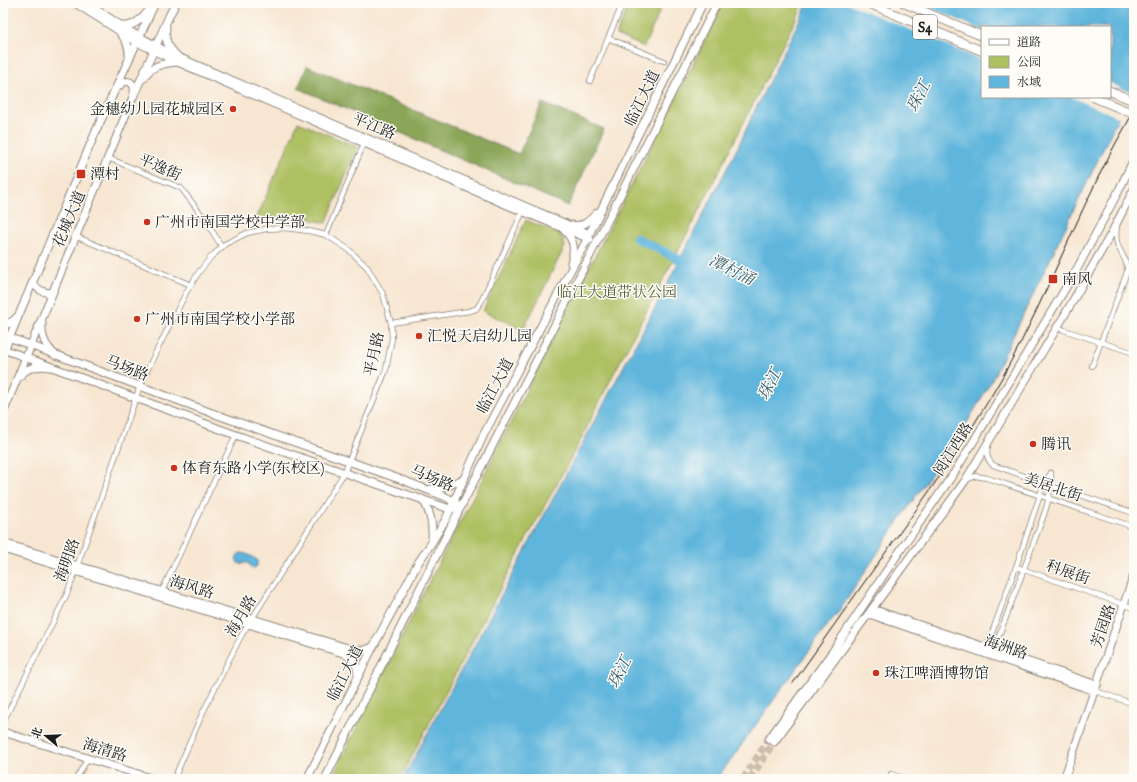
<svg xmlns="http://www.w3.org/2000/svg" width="1137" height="782" font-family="'IM FELL English','Noto Serif SC',serif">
	<rect width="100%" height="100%" fill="#fdfcf7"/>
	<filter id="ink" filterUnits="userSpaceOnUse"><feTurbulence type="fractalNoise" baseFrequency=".025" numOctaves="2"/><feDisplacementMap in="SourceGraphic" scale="8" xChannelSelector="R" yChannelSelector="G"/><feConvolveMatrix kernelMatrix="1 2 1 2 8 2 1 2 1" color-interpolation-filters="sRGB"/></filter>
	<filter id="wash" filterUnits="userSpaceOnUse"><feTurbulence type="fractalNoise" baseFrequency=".012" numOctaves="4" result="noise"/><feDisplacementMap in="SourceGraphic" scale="16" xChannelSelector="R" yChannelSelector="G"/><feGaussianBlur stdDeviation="0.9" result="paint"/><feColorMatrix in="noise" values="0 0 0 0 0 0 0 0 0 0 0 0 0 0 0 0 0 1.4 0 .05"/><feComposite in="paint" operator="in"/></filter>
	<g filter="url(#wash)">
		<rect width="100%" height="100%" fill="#f7e6d1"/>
		<g fill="#afc063" stroke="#666e40">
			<path d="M 630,3 L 663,3 L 644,47 L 616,35 Z"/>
			<path d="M 723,3 L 804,3 L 695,219 L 613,375 L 579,443 L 520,551 L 400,779 L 331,779 L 430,580 L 477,489 L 563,318 L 681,89 Z"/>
			<path d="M 298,122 L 358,147 L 326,223 L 290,215 L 255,222 Z"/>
			<path d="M 526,220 L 561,235 L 565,246 L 523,330 L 483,311 Z"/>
		</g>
		<path fill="#8ba659" stroke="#54613a" d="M 307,66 L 519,154 L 542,103 L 604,129 L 568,206 L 298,88 Z"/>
		<g fill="#5fb5dc" stroke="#3e687c" fill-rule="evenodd">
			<path d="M 808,3 L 1134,3 L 1134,85 L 992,380 L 968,421 L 896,525 L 840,610 L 827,626 L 717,779 L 403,779 L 656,306 L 739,145 L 753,114 ZM 982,27 L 1110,27 L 1110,97 L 982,97 Z"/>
			<path d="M 240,553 C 246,553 252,556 257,560 L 257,566 L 253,569 L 252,568 L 248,563 C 244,562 242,565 238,563 C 235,559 236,556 240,553 Z"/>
		</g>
		<g fill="#f7e6d1">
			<path d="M 847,3 L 919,3 L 982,30 L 982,60 Z"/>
			<path d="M 1110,83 L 1132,93 L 1120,118 L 1071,97 L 1110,97 Z"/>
		</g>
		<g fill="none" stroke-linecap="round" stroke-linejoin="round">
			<path stroke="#5fb5dc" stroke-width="9" d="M 636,238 L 691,265"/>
		</g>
	</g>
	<g filter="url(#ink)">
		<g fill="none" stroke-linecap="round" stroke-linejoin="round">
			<g stroke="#cbbead" stroke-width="7" stroke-dasharray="7 3.5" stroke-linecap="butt">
				<path d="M 743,779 L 769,739"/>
				<path d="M 750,779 L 774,742"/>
			</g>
			<g stroke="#8a8176" stroke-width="6">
				<g id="street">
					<path d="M 608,38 L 664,61"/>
					<path d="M 590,81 L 623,3"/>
					<path d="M 108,158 L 181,188 L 204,218 L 222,247"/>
					<path d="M 326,235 L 365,141"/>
					<path d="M 75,236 L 191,285"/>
					<path d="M 391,323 L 469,311 L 476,309 L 481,302 L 523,211"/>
					<path d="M 1058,327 L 1064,330 L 1134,353"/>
					<path d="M 1092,366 L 1127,272 C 1128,259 1120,254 1117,243 C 1116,238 1116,232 1117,226"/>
					<path d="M 988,446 C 986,453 987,460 993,465 L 1044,483 L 1134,513"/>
					<path d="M 966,480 L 976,476 L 987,478 L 1134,527"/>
					<path d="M 1016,567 L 1134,608"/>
					<path d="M 161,593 L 236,435"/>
					<path d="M 986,649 L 1016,567 L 1044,483 L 1051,473"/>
					<path d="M 993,651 C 1007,615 1020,580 1033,544 C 1042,520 1052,499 1051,473"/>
					<path d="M 1095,691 L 1134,704"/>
					<path d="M 3,722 L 66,596 L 72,581 L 140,386 L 153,358 L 187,291 L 199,272 L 211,257 L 225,244 L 247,233 L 266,229 L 286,228 L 309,231 L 326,235 L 348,249 L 367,267 L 383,294 L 391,323 L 392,338 L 386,370 L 344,473 L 241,636 L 203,712 L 174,779"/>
					<path d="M 891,774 L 906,779"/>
					<path d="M 76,779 L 88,758"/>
				</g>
			</g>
			<g stroke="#8a8176" stroke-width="9">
				<g id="secondary">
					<path d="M 75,3 L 137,42 L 171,59 L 505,204 L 590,239"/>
					<path d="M 86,3 L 131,32 L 173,55 L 587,233"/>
					<path d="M 572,225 C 583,228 590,220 597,213"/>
					<path d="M 563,229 C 575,240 575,249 571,263"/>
					<path d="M 3,335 L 212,413 L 405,481 L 446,497 L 456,503"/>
					<path d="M 3,349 L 236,435 L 397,491 L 450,509 L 454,508"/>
					<path d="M 431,489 L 439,489 L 464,479"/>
					<path d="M 422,499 C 431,511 433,525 432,540"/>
					<path d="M 3,543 L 354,650 L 365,650 L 373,647"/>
					<path d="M 3,549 L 343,653 C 354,658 357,663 358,675"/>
					<path d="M 872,609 L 1097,685"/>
					<path d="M 869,614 L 1095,691"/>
					<path d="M 3,732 L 154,779"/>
					<path d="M 769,739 L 833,651 L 893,561 L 954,473 L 972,444 L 1077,269 L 1119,190 L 1134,159"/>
					<path d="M 774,742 L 872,609 L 965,481 L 1067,311 L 1111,234 L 1134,189"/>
					<path d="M 307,779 L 373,647 L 418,563 L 432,542 L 446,519 L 484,434 L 584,245 L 618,175 L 703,3"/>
					<path d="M 325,779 L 453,522 L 564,307 L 717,3"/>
					<path d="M 1064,779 L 1134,575"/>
				</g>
			</g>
			<g stroke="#8a8176" stroke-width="9">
				<g id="primary">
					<path d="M 121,26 C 133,28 143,18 150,9"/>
					<path d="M 166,27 C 164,40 168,47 177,56"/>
					<path d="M 118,30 C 125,39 130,45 129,57"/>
					<path d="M 144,78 C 150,65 165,63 178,62"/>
					<path d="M 118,87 L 123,82 C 132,80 135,85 134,93"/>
					<path d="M 33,283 C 38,290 43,293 52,293"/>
					<path d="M 42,323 C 41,337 45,345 55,355"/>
					<path d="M 3,326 L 13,321 L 17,317"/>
					<path d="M 3,353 L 96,131 L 155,3"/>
					<path d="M 19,377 C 27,367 38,365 50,367"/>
					<path d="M 3,413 L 133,97 L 170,14 L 176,3"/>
				</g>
			</g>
			<g stroke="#8a8176" stroke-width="10">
				<g id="highway">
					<path d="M 868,3 L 982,51"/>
					<path d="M 904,3 L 982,36"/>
					<path d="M 1110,91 L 1134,101"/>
				</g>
			</g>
			<use href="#street" stroke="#fff" stroke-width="4.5"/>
			<use href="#secondary" stroke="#fff" stroke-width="7"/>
			<use href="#primary" stroke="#fff" stroke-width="7"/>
			<use href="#highway" stroke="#fff" stroke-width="8"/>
			<path stroke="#1c1c1c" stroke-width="1" d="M 793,683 C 821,643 850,603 878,563 C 922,502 966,441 1003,376 C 1051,290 1083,196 1134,111"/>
			<g stroke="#8a8176" stroke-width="10" stroke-linecap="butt">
				<path id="highway-bridge" d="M 1093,97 L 1134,114"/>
			</g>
			<use href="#highway-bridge" stroke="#fff" stroke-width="8"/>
		</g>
	</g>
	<g fill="#c8321e" stroke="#fdfcf7" stroke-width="1.5">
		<circle cx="233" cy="109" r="4"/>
		<rect x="76" y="169" width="10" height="10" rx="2"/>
		<circle cx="147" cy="222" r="4"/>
		<rect x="1048" y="274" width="10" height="10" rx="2"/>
		<circle cx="137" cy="319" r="4"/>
		<circle cx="419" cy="336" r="4"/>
		<circle cx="1033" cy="444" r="4"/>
		<circle cx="174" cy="468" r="4"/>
		<circle cx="876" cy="673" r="4"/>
	</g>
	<g text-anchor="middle" stroke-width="3" stroke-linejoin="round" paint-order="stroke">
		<rect fill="#fdfcf7" stroke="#605f5e" stroke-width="1" x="913" y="15" width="24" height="24" rx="3"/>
		<g font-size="14" font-weight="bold" fill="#1c1c1c">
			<text x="925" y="32">S4</text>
		</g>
		<g font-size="15" fill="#1c1c1c" stroke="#fdfcf7">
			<text transform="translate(642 98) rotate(-64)" y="5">临江大道</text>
			<text transform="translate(374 126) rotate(23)" y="5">平江路</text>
			<text transform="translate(160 167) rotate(24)" y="5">平逸街</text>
			<text transform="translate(69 219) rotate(-67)" y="5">花城大道</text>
			<text transform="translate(374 354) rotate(-78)" y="5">平月路</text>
			<text transform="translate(127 368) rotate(21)" y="5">马场路</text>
			<text transform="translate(495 386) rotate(-62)" y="5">临江大道</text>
			<text transform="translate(953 449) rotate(-58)" y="5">阅江西路</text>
			<text transform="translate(432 478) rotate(23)" y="5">马场路</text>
			<text transform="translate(1053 487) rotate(18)" y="5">美居北街</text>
			<text transform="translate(67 560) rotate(-70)" y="5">海明路</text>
			<text transform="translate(1068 572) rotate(19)" y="5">科展街</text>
			<text transform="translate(192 587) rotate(17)" y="5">海风路</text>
			<text transform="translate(241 616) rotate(-60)" y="5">海月路</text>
			<text transform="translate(1103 626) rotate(-71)" y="5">芳园路</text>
			<text transform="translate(1006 647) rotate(19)" y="5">海洲路</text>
			<text transform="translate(345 673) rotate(-63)" y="5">临江大道</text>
			<text transform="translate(105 750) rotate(17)" y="5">海清路</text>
		</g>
		<g font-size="15" fill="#1c1c1c" stroke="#fdfcf7" text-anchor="start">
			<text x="225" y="114" text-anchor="end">金穗幼儿园花城园区</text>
			<text x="90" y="179">潭村</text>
			<text x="155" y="227">广州市南国学校中学部</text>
			<text x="1062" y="284">南风</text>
			<text x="145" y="324">广州市南国学校小学部</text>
			<text x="427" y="341">汇悦天启幼儿园</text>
			<text x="1041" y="449">腾讯</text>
			<text x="182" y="473">体育东路小学(东校区)</text>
			<text x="884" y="678">珠江啤酒博物馆</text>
		</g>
		<g font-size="15" fill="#575e38" stroke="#fdfcf7">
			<text x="617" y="297">临江大道带状公园</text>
		</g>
		<g font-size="16" font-style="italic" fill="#3a6172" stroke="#fdfcf7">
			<text transform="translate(918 96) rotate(-63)" y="6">珠江</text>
			<text transform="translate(732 269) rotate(26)" y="6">潭村涌</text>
			<text transform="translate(769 384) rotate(-63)" y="6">珠江</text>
			<text transform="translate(619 672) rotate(-63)" y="6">珠江</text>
		</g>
	</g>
	<rect width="1137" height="782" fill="none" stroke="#fdfcf7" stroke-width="16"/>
	<rect x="981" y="26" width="130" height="72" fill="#fdfcf7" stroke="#a3a29f"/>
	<rect x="989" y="39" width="20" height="6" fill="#ffffff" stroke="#a3a29f"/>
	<text x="1017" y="46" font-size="12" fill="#1c1c1c">道路</text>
	<rect x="989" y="56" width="20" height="12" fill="#afc063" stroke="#a3a29f"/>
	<text x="1017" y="66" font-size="12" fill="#1c1c1c">公园</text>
	<rect x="989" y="76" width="20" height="12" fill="#5fb5dc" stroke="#a3a29f"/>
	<text x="1017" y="86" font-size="12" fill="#1c1c1c">水域</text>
	<g transform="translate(46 736) rotate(289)" stroke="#fdfcf7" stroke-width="3" paint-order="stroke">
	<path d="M0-3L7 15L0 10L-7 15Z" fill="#1c1c1c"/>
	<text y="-6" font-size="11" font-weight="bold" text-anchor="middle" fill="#1c1c1c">北</text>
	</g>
</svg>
